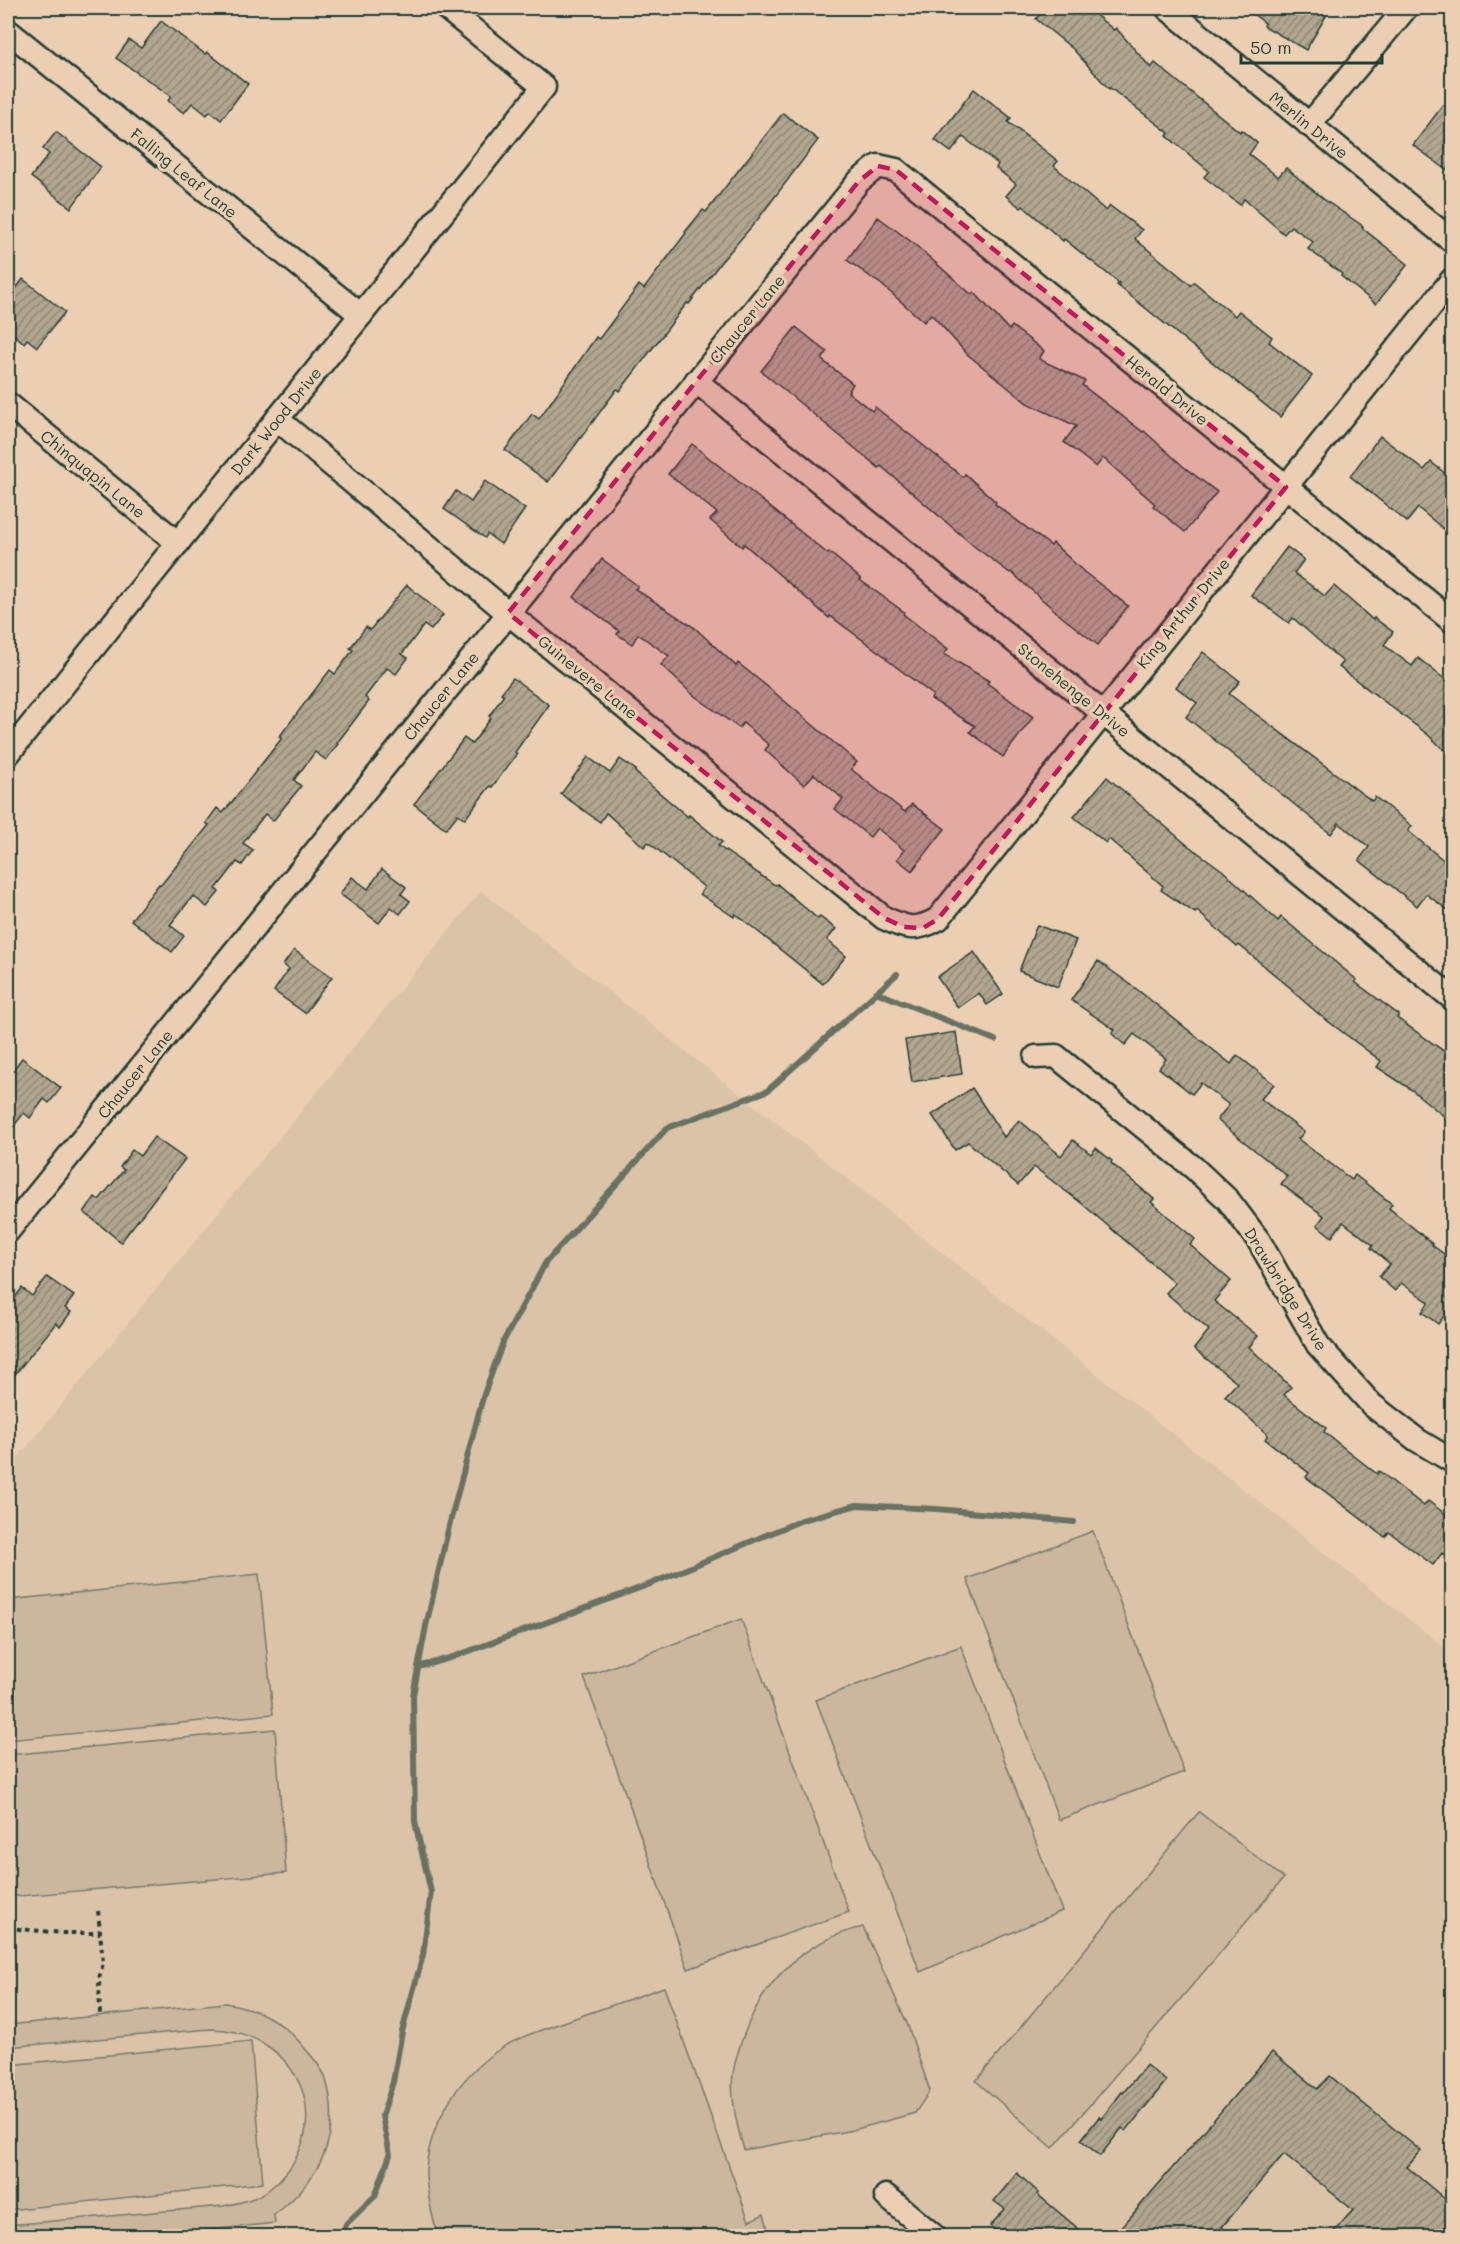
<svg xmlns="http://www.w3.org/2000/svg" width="1460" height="2244" font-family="Mali,sans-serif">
	<defs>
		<pattern id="building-hatch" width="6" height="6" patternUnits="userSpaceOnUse" patternTransform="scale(1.5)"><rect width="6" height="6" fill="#b3a690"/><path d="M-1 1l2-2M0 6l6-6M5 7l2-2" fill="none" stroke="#918876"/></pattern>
	</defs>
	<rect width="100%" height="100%" fill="#eccfb3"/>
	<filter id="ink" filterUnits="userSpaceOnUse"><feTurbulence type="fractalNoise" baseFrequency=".0167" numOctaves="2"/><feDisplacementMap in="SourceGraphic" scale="12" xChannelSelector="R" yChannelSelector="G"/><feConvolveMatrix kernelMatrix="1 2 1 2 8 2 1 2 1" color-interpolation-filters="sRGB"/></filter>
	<g filter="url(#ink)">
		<path fill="#dbc3a8" d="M 481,891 L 1452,1653 L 1452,2236 L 8,2236 L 8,1470 Z"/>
		<g fill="#cab79e" stroke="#747a69" stroke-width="1.5">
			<path d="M 1093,1531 L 1184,1772 L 1059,1820 L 967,1579 Z"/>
			<path d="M 259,1574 L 273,1714 L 8,1740 L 8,1600 Z"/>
			<path d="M 741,1619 L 849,1912 L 688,1969 L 584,1677 Z"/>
			<path d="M 961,1646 L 1062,1911 L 920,1972 L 816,1700 Z"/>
			<path d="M 275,1729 L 286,1873 L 8,1897 L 8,1755 Z"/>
			<path d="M 1199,1812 L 1284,1878 L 1053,2148 L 976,2081 Z"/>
			<path d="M 863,1927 L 907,2023 L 930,2091 L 915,2113 L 853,2130 L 744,2150 C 737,2126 730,2098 733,2073 C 735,2061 739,2048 743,2037 C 763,1981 804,1940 863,1927 Z"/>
			<path d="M 664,1987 L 749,2221 L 764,2214 L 770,2236 L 438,2236 C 433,2220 425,2185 426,2169 C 430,2122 459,2077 497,2051 C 517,2037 542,2030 564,2022 C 597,2010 631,1999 664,1987 Z"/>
			<path d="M 225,2003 C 258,2008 282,2021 303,2046 C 311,2056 323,2068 326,2080 C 343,2136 319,2181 274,2215 L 275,2223 L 151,2236 L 8,2236 L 8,2225 L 223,2206 C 233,2204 244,2202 254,2198 C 269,2192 279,2181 289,2169 C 335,2104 285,2029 210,2029 L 8,2047 L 8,2025 Z"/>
			<path d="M 251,2041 L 263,2183 L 8,2210 L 8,2065 Z"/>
		</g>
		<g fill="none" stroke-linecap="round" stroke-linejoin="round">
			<g stroke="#697262" stroke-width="6">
				<path d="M 876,992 L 995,1040"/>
				<path d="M 418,1667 L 453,1657 L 653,1583 L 802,1520 L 857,1505 L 937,1509 L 1074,1522"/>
				<path d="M 342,2236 L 346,2224 L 375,2196 L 390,2155 L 382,2116 L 393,2082 L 402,2032 L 423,1955 L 431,1892 L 415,1822 L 413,1695 L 426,1626 L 449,1526 L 483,1397 L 503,1342 L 546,1262 L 667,1128 L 767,1091 L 897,974"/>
			</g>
		</g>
		<g fill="url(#building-hatch)" stroke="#1f3d34" stroke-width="1.5">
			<path d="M 1045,8 L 1087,8 L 1114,30 L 1116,28 L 1151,68 L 1155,63 L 1240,132 L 1241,130 L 1257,143 L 1249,154 L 1278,177 L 1286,168 L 1326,201 L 1363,226 L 1362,228 L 1408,264 L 1376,304 L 1341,276 L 1342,274 L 1308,249 L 1313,242 L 1291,226 L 1284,234 L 1244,199 L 1240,205 L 1204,177 L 1209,171 L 1167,136 L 1169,133 L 1110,88 L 1109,89 L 1073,49 L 1036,19 Z"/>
			<path d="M 1245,8 L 1310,8 L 1326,16 L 1306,50 L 1264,26 L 1265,23 Z"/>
			<path d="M 161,21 L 205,54 L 207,52 L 248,84 L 221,120 L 210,111 L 207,115 L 192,103 L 184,113 L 168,101 L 171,96 L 116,58 L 129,40 L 141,48 Z"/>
			<path d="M 974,89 L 1011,118 L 1008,122 L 1058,161 L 1054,166 L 1106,211 L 1110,206 L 1142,230 L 1135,239 L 1191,285 L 1194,282 L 1235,316 L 1239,311 L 1272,337 L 1269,342 L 1312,376 L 1280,417 L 1117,285 L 1119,283 L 1064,239 L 1063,241 L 1023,206 L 1021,208 L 1006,196 L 1016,184 L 996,168 L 998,164 L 963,137 L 951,152 L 935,140 Z"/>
			<path d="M 1443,105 L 1452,111 L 1452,162 L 1447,170 L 1413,145 Z"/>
			<path d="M 783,113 L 818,140 L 758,219 L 721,262 L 689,304 L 687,303 L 620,391 L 617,389 L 548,482 L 505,450 L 532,414 L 539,419 L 596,337 L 599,339 L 639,285 L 644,289 L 686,233 L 685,232 L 703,210 L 706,212 Z"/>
			<path d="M 56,132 L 101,167 L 71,208 L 31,177 L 49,154 L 43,149 Z"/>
			<path d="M 878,217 L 913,243 L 971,294 L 974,292 L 1009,330 L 1012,326 L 1044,351 L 1039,359 L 1085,381 L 1082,385 L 1143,432 L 1144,431 L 1184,467 L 1217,492 L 1185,532 L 1153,506 L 1155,504 L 1103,458 L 1096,467 L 1064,442 L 1076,426 L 1027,403 L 967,354 L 931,314 L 924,322 L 882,285 L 847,260 Z"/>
			<path d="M 23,279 L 65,312 L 37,347 L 27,339 L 24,343 L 8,330 L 8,299 Z"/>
			<path d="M 796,327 L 827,352 L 822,360 L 853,384 L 848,392 L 872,411 L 875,407 L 963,477 L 965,474 L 996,502 L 995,504 L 1051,546 L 1053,543 L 1084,572 L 1128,606 L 1098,645 L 1062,617 L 1011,572 L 1010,573 L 975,547 L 881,466 L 879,468 L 761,371 Z"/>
			<path d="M 1380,436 L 1424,470 L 1431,462 L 1452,479 L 1452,536 L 1418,508 L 1407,522 L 1350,476 Z"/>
			<path d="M 692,444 L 828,554 L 829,552 L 861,579 L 860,580 L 904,612 L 903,614 L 948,649 L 944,654 L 989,681 L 987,683 L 1033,717 L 1003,757 L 970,732 L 975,726 L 931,699 L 933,695 L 886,659 L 887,658 L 830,616 L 829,618 L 744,544 L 742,547 L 710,520 L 717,513 L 668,474 Z"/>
			<path d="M 485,481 L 525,509 L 501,544 L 487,534 L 485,538 L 444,509 L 456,491 L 471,502 Z"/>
			<path d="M 1287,547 L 1304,560 L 1294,573 L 1325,596 L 1334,586 L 1373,620 L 1374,618 L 1393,632 L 1384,645 L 1412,666 L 1418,658 L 1452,685 L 1452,757 L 1427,734 L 1339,667 L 1343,662 L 1293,618 L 1289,623 L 1251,595 Z"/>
			<path d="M 602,559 L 638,586 L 635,589 L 695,628 L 736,666 L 738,663 L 769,688 L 857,762 L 851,769 L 905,812 L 912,804 L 945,829 L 912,871 L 897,859 L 904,850 L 877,828 L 870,837 L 835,809 L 843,799 L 814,774 L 804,785 L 765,750 L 769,745 L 743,723 L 739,728 L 692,694 L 661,665 L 669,656 L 638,634 L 632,644 L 617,634 L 619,631 L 574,597 Z"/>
			<path d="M 407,585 L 443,615 L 431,630 L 424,625 L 402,654 L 408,658 L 396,674 L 387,668 L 365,697 L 369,701 L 337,743 L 338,744 L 326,760 L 315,752 L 294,780 L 301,786 L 273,821 L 265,814 L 243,843 L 253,850 L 242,865 L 237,862 L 216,889 L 219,892 L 207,907 L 193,896 L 170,925 L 184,936 L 172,952 L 131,920 L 159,884 L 161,885 L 209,825 L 206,823 L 217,808 L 223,813 L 282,738 L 279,737 L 330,670 L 335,674 L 353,650 L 350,648 L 366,627 L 370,630 Z"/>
			<path d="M 1203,652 L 1240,681 L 1229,694 L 1372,801 L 1375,797 L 1412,826 L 1408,831 L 1452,867 L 1452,913 L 1426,894 L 1417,906 L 1359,860 L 1369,847 L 1339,823 L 1331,834 L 1186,717 L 1197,703 L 1176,687 Z"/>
			<path d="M 513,678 L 549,705 L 515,752 L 517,754 L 492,787 L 490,786 L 465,819 L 458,814 L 446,829 L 414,804 L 464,738 L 472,744 L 491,718 L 489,716 L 504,695 L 501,693 Z"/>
			<path d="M 588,757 L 610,773 L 620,759 L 636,770 L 635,772 L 688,817 L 689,815 L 722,842 L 718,846 L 775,885 L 777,884 L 818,919 L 820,917 L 836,929 L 827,940 L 846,956 L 823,984 L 736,914 L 734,917 L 700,894 L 704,887 L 648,842 L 644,847 L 606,813 L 600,822 L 561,794 Z"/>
			<path d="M 1107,777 L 1186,844 L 1222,870 L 1278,921 L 1281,917 L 1357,980 L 1355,982 L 1399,1015 L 1397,1018 L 1452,1057 L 1452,1123 L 1412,1090 L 1377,1067 L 1381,1061 L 1321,1016 L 1292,991 L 1293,990 L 1239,945 L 1237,947 L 1197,911 L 1195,913 L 1161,890 L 1163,886 L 1109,839 L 1106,843 L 1074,817 Z"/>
			<path d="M 382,869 L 406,887 L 401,894 L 410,901 L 400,914 L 391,907 L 379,923 L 340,894 L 352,877 L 368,889 Z"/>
			<path d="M 1037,925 L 1076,940 L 1058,987 L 1019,971 Z"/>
			<path d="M 294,950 L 332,977 L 305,1013 L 274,991 L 289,969 L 283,965 Z"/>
			<path d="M 974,952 L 1003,994 L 987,1005 L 979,993 L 958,1008 L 937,977 Z"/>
			<path d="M 1098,961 L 1134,987 L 1231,1064 L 1237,1055 L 1274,1084 L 1261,1099 L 1304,1132 L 1298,1139 L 1352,1180 L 1355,1175 L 1392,1204 L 1389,1208 L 1433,1244 L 1432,1245 L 1452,1260 L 1452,1305 L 1438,1324 L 1422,1312 L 1429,1302 L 1401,1283 L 1395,1291 L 1379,1277 L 1390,1264 L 1371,1248 L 1373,1245 L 1343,1222 L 1332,1237 L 1317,1225 L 1324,1216 L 1281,1184 L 1287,1176 L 1217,1120 L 1229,1105 L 1201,1083 L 1192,1094 L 1159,1068 L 1166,1059 L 1134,1034 L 1125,1045 L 1112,1034 L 1115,1030 L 1071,1000 Z"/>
			<path d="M 956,1032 L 962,1074 L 912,1082 L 905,1040 Z"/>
			<path d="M 22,1058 L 61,1088 L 49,1103 L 44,1099 L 30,1118 L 24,1113 L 8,1133 L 8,1077 Z"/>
			<path d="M 972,1088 L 1004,1137 L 1019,1120 L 1061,1156 L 1073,1140 L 1091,1154 L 1096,1148 L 1112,1161 L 1111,1163 L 1154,1199 L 1151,1202 L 1195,1239 L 1190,1245 L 1231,1281 L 1214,1301 L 1258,1336 L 1249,1347 L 1291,1387 L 1284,1395 L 1326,1428 L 1324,1432 L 1377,1474 L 1379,1471 L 1424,1506 L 1428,1501 L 1452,1519 L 1452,1562 L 1442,1553 L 1433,1565 L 1389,1532 L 1385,1537 L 1306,1477 L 1309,1473 L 1265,1439 L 1268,1435 L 1225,1396 L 1237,1383 L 1194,1349 L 1209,1330 L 1166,1293 L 1175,1283 L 1080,1202 L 1034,1167 L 1018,1185 L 968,1142 L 955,1150 L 932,1115 Z"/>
			<path d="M 154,1137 L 185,1159 L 121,1242 L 84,1212 L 95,1197 L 99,1200 L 124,1170 L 120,1167 L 132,1150 L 140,1156 Z"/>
			<path d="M 47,1277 L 74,1296 L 65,1308 L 71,1312 L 60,1327 L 56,1323 L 8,1383 L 8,1307 L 22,1288 L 32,1296 Z"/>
			<path d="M 1272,2052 L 1317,2089 L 1330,2076 L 1421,2151 L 1407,2167 L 1452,2205 L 1452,2236 L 1330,2236 L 1353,2210 L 1284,2154 L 1222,2227 L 1234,2236 L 1114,2236 Z"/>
			<path d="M 1146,2065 L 1166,2081 L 1126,2131 L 1122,2128 L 1100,2156 L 1081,2140 L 1099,2117 L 1101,2119 L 1122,2092 L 1123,2093 Z"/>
			<path d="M 1017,2173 L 1039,2193 L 1037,2194 L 1087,2236 L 1003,2236 L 990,2226 L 1005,2209 L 994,2201 Z"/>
		</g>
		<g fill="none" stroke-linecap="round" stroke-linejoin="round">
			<g stroke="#1f3d34" stroke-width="27">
				<g id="minor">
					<path d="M 1167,8 L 1452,241"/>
					<path d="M 8,31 L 361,315"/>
					<path d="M 1309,125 L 1406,8"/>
					<path d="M 696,381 L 1452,998"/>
					<path d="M 8,404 L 178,543"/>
					<path d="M 277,419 L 508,613 L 884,918 C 906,928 915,932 938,919 L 1452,280"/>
					<path d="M 8,754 L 544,87 L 446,8"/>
					<path d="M 1036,1057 L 1056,1056 L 1194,1168 L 1228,1200 L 1259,1241 L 1318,1345 L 1372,1405 L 1417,1440 L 1452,1461"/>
					<path d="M 8,1231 L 859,181 L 878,166 L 896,170 L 1452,621"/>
					<path d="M 886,2196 L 934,2236"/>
				</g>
			</g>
			<g stroke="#1f3d34" stroke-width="4" stroke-dasharray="4.5 4.5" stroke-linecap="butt">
				<path d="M 98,1911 L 103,1963 L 99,1979 L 100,2016"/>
				<path d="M 8,1928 L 63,1933 L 100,1933"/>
			</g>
			<use href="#minor" stroke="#eccfb3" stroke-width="22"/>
		</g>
	</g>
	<path fill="#c2185b" fill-opacity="0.2" stroke="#c2185b" stroke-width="4.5" stroke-dasharray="12 8" stroke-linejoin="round" d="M 878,166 L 896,170 L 1286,487 L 938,919 L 923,928 L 904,927 L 884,918 L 508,613 L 859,181 Z"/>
	<g text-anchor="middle" stroke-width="6" stroke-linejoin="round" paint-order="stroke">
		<g font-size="16" fill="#1f3d34" stroke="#eccfb3">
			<text transform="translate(1309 125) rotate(39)" y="6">Merlin Drive</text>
			<text transform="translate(184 173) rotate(39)" y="6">Falling Leaf Lane</text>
			<text transform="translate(747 319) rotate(-51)" y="6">Chaucer Lane</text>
			<text transform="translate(1167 390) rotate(39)" y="6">Herald Drive</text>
			<text transform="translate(276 421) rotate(-51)" y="6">Dark Wood Drive</text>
			<text transform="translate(93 474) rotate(39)" y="6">Chinquapin Lane</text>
			<text transform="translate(1183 613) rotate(-51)" y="6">King Arthur Drive</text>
			<text transform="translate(588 677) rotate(39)" y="6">Guinevere Lane</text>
			<text transform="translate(1074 690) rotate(39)" y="6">Stonehenge Drive</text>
			<text transform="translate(441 696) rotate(-51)" y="6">Chaucer Lane</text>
			<text transform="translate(135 1074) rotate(-51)" y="6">Chaucer Lane</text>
			<text transform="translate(1286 1289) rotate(58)" y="6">Drawbridge Drive</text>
		</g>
	</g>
	<rect width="1460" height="2244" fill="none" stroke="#eccfb3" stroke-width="30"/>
	<rect x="15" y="15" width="1430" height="2214" fill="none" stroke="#1f3d34" stroke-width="2" filter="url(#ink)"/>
	<path d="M1241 54v9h141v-9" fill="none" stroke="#1f3d34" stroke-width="3"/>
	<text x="1250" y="54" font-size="18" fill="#1f3d34" stroke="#eccfb3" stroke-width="4.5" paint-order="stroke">50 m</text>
</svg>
